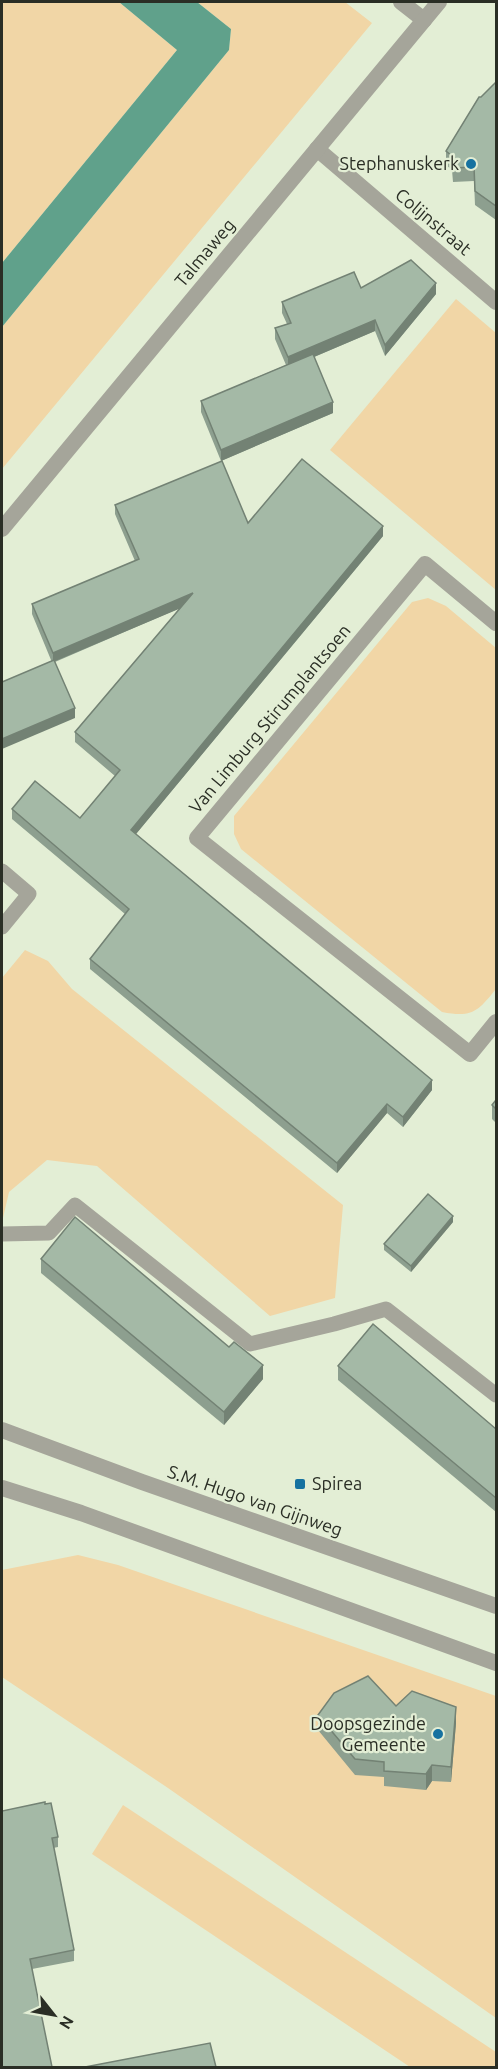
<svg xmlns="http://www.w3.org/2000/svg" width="498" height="2069" font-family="Ubuntu,sans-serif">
	<rect width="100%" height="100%" fill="#e3eed5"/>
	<g fill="#f1d6a6">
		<path d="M 2,2 L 119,2 L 177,50 L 2,263 Z"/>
		<path d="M 197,2 L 345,2 L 372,23 L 2,469 L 2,327 L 229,50 L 231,29 Z"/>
		<path d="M 456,299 L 496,333 L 496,590 L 330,450 Z"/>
		<path d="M 428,598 L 446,606 L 496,648 L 496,989 C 478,1011 473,1018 442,1012 L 241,849 L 234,834 L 234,816 L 412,602 Z"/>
		<path d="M 25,950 L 48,961 L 72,989 L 343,1205 L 335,1298 L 270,1316 L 97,1166 L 47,1160 L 9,1192 L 3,1218 L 2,1218 L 2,978 Z"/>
		<path d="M 78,1555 L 118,1565 L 496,1696 L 496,2018 L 168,1788 L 2,1677 L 2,1570 Z"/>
		<path d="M 123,1805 L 496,2052 L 496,2067 L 410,2067 L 92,1854 Z"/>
	</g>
	<path fill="#60a18b" d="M 119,2 L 197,2 L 231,29 L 229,50 L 2,327 L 2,263 L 177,50 Z"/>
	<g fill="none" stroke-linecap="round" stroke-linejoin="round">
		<g stroke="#a5a59a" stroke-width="15">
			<path d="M 2,871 L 29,894 L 2,927"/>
			<path d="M 2,1234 L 49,1233 L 75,1205 L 250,1344 L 334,1324 L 386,1309 L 496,1395"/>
		</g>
		<g stroke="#a5a59a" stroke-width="16">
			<path d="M 401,2 L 424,20"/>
			<path d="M 317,149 L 496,302"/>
			<path d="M 496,623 L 425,564 L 197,838 L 470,1054 L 496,1022"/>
		</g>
		<g stroke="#a5a59a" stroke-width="16">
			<path d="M 2,529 L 439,2"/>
			<path d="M 2,1430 L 142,1482 L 496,1606"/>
			<path d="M 2,1488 L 81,1513 L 496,1663"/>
		</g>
	</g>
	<g fill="#8d9f8f">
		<path d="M 496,82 L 496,220 L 475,205 L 474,181 L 453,182 L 452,170 L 446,165 L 446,151 L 481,97 Z"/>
		<path d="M 361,288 L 436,294 L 385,356 L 375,331 L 314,357 L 333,413 L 221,461 L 201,412 L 201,401 L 286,365 L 275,339 L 275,328 L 287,324 L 282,313 L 282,302 Z"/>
		<path d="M 115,505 L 248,523 L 383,536 L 136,834 L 432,1090 L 403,1127 L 387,1113 L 337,1173 L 90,969 L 90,959 L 125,914 L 12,819 L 12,809 L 80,818 L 115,776 L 75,742 L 75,732 L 180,608 L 55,662 L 75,718 L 32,614 L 32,604 L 135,561 L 115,514 Z"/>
		<path d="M 496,1100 L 496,1123 L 492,1119 L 492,1105 Z"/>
		<path d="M 453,1222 L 411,1272 L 384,1250 L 384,1244 Z"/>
		<path d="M 41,1259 L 263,1379 L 224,1425 L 41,1273 Z"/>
		<path d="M 338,1366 L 496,1429 L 496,1512 L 338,1380 Z"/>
		<path d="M 396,1706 L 456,1723 L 451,1782 L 432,1781 L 426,1790 L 384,1786 L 384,1777 L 355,1775 L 318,1730 L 318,1715 Z"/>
		<path d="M 2,1811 L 58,1837 L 58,1847 L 53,1848 L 74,1950 L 74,1961 L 32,1969 Z"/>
	</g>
	<g fill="#738274">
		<path d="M 436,283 L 436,294 L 385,356 L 385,345 Z"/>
		<path d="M 375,320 L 375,331 L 288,368 L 288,357 Z"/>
		<path d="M 333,402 L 333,413 L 221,461 L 221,450 Z"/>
		<path d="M 383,526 L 383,536 L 131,840 L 131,830 Z"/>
		<path d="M 193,593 L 193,603 L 53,662 L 53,653 Z"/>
		<path d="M 75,708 L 75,718 L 2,749 L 2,739 Z"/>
		<path d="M 432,1080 L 432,1090 L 403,1127 L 403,1117 Z"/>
		<path d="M 387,1104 L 387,1113 L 337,1173 L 337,1163 Z"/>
		<path d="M 453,1216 L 453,1222 L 411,1272 L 411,1266 Z"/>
		<path d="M 263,1365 L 263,1379 L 224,1425 L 224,1412 Z"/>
		<path d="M 456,1707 L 456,1723 L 451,1782 L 451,1767 Z"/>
		<path d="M 432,1765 L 432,1781 L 426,1790 L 426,1774 Z"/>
	</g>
	<g fill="#a4b9a6" stroke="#738274" stroke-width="1.5">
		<path d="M 496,82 L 496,206 L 475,191 L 474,167 L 453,168 L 452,156 L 446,151 L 479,97 L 481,97 Z"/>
		<path d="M 411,260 L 436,283 L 385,345 L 375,320 L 288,357 L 275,328 L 291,323 L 282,302 L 354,272 L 361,288 Z"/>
		<path d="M 313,354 L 333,402 L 221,450 L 201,401 Z"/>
		<path d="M 302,459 L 383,526 L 131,830 L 432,1080 L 403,1117 L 387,1104 L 337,1163 L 90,959 L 129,909 L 12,809 L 35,781 L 80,818 L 120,770 L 75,732 L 193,593 L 53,653 L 32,604 L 139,559 L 115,505 L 222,461 L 248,523 Z"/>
		<path d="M 54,660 L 75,708 L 2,739 L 2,682 Z"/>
		<path d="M 496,1100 L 496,1109 L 492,1105 Z"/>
		<path d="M 428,1194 L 453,1216 L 411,1266 L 384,1244 Z"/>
		<path d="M 75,1217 L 229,1347 L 234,1342 L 263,1365 L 224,1412 L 41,1259 Z"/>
		<path d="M 373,1324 L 496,1429 L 496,1498 L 338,1366 Z"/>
		<path d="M 368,1676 L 396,1706 L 412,1691 L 456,1707 L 451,1767 L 432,1765 L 426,1774 L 384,1771 L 384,1762 L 355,1759 L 318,1715 L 334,1693 Z"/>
		<path d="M 45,1802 L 45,1804 L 51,1803 L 58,1837 L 52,1838 L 74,1950 L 30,1959 L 52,2067 L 2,2067 L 2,1811 Z"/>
		<path d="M 210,2043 L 216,2067 L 85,2067 Z"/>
	</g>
	<g fill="#1672a0" stroke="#e3eed5" stroke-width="2">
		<circle cx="471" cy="164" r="6"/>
		<rect x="294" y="1478" width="12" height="12" rx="3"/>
		<circle cx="438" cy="1734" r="6"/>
	</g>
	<g text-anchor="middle" stroke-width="4.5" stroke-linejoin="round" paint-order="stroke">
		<g font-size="18" fill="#2a2e25" stroke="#e3eed5" text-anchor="end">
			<text x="459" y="170">Stephanuskerk</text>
			<text x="312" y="1490" text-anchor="start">Spirea</text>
			<text x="426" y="1730">Doopsgezinde<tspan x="426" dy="21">Gemeente</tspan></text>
		</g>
		<g font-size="18" fill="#2a2e25" stroke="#e3eed5">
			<text transform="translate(433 222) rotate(40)" y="6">Colijnstraat</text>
			<text transform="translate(205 253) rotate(-50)" y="6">Talmaweg</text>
			<text transform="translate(270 719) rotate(-50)" y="6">Van Limburg Stirumplantsoen</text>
			<text transform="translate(255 1501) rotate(19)" y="6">S.M. Hugo van Gijnweg</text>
		</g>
	</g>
	<rect width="498" height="2069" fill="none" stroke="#2a2e25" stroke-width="6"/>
	<g transform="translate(54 2015) rotate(121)" stroke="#e3eed5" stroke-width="4.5" paint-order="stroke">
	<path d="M0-4.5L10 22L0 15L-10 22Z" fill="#2a2e25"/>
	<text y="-9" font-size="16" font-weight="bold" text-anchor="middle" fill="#2a2e25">N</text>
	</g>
</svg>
